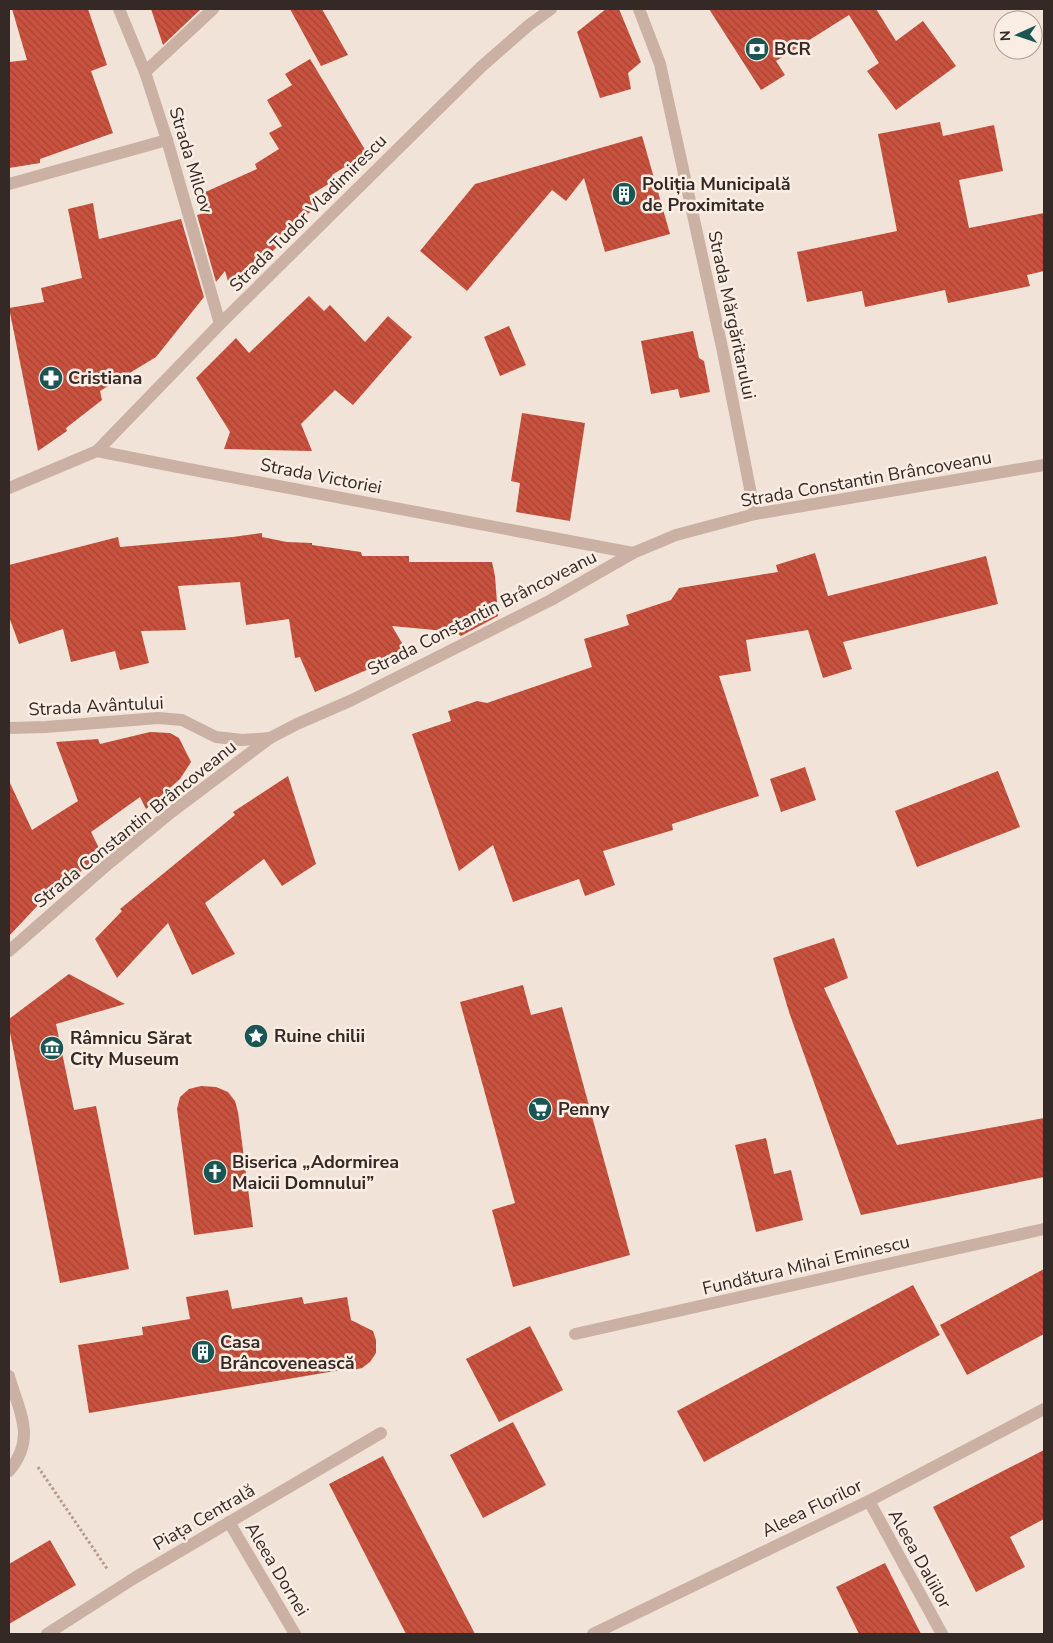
<svg xmlns="http://www.w3.org/2000/svg" width="1053" height="1643" font-family="'Nunito Sans',sans-serif">
	<defs>
		<pattern id="building-back-hatch" width="6" height="6" patternUnits="userSpaceOnUse" patternTransform="scale(1.25)"><rect width="6" height="6" fill="#c9523e"/><path d="M-1 5l2 2M0 0l6 6M5-1l2 2" fill="none" stroke="#a44434"/></pattern>
	</defs>
	<rect width="100%" height="100%" fill="#f1e3d7"/>
	<g fill="url(#building-back-hatch)">
		<path d="M 12,9 L 88,9 L 107,65 L 91,71 L 113,133 L 40,159 L 40,163 L 9,168 L 9,62 L 27,60 Z"/>
		<path d="M 151,9 L 201,9 L 163,45 Z"/>
		<path d="M 290,9 L 322,9 L 348,55 L 321,66 Z"/>
		<path d="M 606,9 L 619,9 L 641,62 L 628,73 L 631,89 L 600,98 L 577,32 Z"/>
		<path d="M 709,9 L 876,9 L 896,41 L 923,21 L 956,66 L 896,110 L 867,71 L 879,63 L 849,15 L 776,61 L 785,75 L 761,90 Z"/>
		<path d="M 310,59 L 367,153 L 332,175 L 335,180 L 309,196 L 317,207 L 301,219 L 304,225 L 276,246 L 276,248 L 230,288 L 225,271 L 216,282 L 197,215 L 209,212 L 203,193 L 257,169 L 255,164 L 279,149 L 269,133 L 282,126 L 267,100 L 292,85 L 285,74 Z"/>
		<path d="M 940,122 L 943,136 L 994,125 L 1003,171 L 959,180 L 969,228 L 1044,213 L 1044,271 L 1027,275 L 1030,286 L 948,303 L 945,290 L 865,307 L 862,291 L 807,302 L 797,252 L 897,231 L 878,134 Z"/>
		<path d="M 642,136 L 670,234 L 605,252 L 584,178 L 566,201 L 552,190 L 467,291 L 420,251 L 475,184 Z"/>
		<path d="M 93,203 L 99,239 L 181,219 L 204,297 L 156,357 L 100,391 L 102,400 L 66,428 L 67,431 L 38,451 L 9,308 L 44,302 L 41,288 L 82,278 L 68,209 Z"/>
		<path d="M 309,296 L 324,311 L 330,305 L 365,342 L 388,316 L 412,337 L 353,405 L 335,390 L 301,424 L 312,451 L 224,449 L 230,432 L 196,378 L 236,338 L 249,353 Z"/>
		<path d="M 509,326 L 526,365 L 500,376 L 484,337 Z"/>
		<path d="M 693,331 L 699,358 L 704,361 L 710,392 L 680,398 L 678,389 L 651,394 L 641,341 Z"/>
		<path d="M 522,413 L 585,423 L 570,521 L 516,512 L 520,483 L 511,481 Z"/>
		<path d="M 262,533 L 262,537 L 287,542 L 312,543 L 312,545 L 361,552 L 362,556 L 409,556 L 409,562 L 492,562 L 495,576 L 498,616 L 461,636 L 456,632 L 392,626 L 406,650 L 383,663 L 315,692 L 300,657 L 295,658 L 289,619 L 246,625 L 240,582 L 178,586 L 186,630 L 141,631 L 149,663 L 120,670 L 115,651 L 71,662 L 63,629 L 19,644 L 9,617 L 9,565 L 118,537 L 120,547 L 233,537 Z"/>
		<path d="M 815,553 L 828,596 L 986,556 L 998,604 L 843,642 L 852,669 L 823,678 L 808,630 L 746,640 L 751,671 L 719,676 L 759,796 L 672,824 L 673,830 L 603,851 L 615,885 L 585,896 L 579,879 L 513,902 L 493,845 L 459,871 L 412,734 L 451,721 L 448,711 L 477,701 L 487,703 L 592,667 L 584,639 L 629,625 L 626,615 L 671,600 L 679,588 L 778,572 L 776,565 Z"/>
		<path d="M 150,732 L 170,733 L 179,738 L 191,762 L 180,779 L 146,809 L 140,797 L 91,832 L 101,852 L 75,877 L 72,869 L 9,936 L 9,781 L 32,830 L 78,801 L 56,742 L 98,739 L 100,744 Z"/>
		<path d="M 805,767 L 816,800 L 781,812 L 770,779 Z"/>
		<path d="M 998,771 L 1020,827 L 917,867 L 895,811 Z"/>
		<path d="M 288,776 L 316,864 L 282,886 L 264,859 L 205,903 L 235,954 L 192,975 L 168,923 L 117,978 L 95,939 L 122,911 L 120,909 L 235,815 L 233,812 Z"/>
		<path d="M 834,938 L 848,978 L 824,988 L 897,1145 L 1044,1118 L 1044,1177 L 861,1215 L 789,1012 L 773,958 Z"/>
		<path d="M 69,974 L 125,1004 L 56,1024 L 74,1110 L 96,1106 L 129,1269 L 60,1283 L 9,1028 L 9,1019 Z"/>
		<path d="M 523,985 L 531,1015 L 562,1007 L 630,1255 L 513,1287 L 492,1210 L 515,1203 L 460,1002 Z"/>
		<path d="M 201,1086 L 216,1087 L 228,1092 L 235,1101 L 238,1112 L 253,1227 L 194,1235 L 177,1109 L 180,1097 L 189,1089 Z"/>
		<path d="M 766,1138 L 774,1174 L 791,1170 L 803,1220 L 756,1232 L 735,1145 Z"/>
		<path d="M 1044,1269 L 1044,1334 L 967,1375 L 940,1325 Z"/>
		<path d="M 913,1285 L 940,1335 L 704,1462 L 677,1411 Z"/>
		<path d="M 228,1290 L 232,1309 L 302,1297 L 304,1304 L 347,1297 L 351,1320 L 373,1331 L 376,1340 L 376,1353 L 370,1362 L 362,1368 L 353,1370 L 347,1369 L 89,1413 L 78,1345 L 143,1335 L 142,1327 L 190,1319 L 186,1297 Z"/>
		<path d="M 530,1326 L 563,1390 L 499,1422 L 466,1359 Z"/>
		<path d="M 513,1422 L 546,1485 L 483,1518 L 450,1455 Z"/>
		<path d="M 1044,1450 L 1044,1519 L 1010,1537 L 1025,1567 L 976,1592 L 933,1507 Z"/>
		<path d="M 383,1456 L 475,1634 L 406,1634 L 329,1484 Z"/>
		<path d="M 50,1540 L 76,1585 L 9,1624 L 9,1564 Z"/>
		<path d="M 885,1563 L 921,1634 L 859,1634 L 836,1587 Z"/>
	</g>
	<g fill="none" stroke-linecap="round" stroke-linejoin="round">
		<path stroke="#b59b8e" stroke-width="3" stroke-dasharray="2.5 2.5" stroke-linecap="butt" d="M 38,1467 L 108,1570"/>
		<g stroke="#cab1a3" stroke-width="12">
			<path d="M 145,72 L 213,9"/>
			<path d="M 9,728 L 46,727 L 158,718 L 182,720 L 216,737 L 242,740 L 270,738"/>
		</g>
		<g stroke="#cab1a3" stroke-width="12">
			<path d="M 119,9 L 145,72 L 167,140 L 220,324"/>
			<path d="M 9,184 L 167,140"/>
			<path d="M 575,1334 L 1044,1229"/>
			<path d="M 9,1376 C 19,1412 37,1438 9,1471"/>
			<path d="M 869,1501 L 942,1634"/>
			<path d="M 229,1522 L 295,1634"/>
			<path d="M 47,1634 L 136,1577 L 381,1433"/>
			<path d="M 593,1634 L 869,1501 L 1044,1409"/>
		</g>
		<g stroke="#cab1a3" stroke-width="12">
			<path d="M 639,9 L 660,64 L 723,352 L 755,514"/>
			<path d="M 97,451 L 220,324 L 481,67 L 529,25 L 551,9"/>
			<path d="M 9,488 L 97,451 L 178,467 L 633,553"/>
			<path d="M 9,951 L 108,864 L 169,814 L 270,738 L 297,724 L 352,700 L 551,600 L 633,553 L 676,535 L 755,514 L 1044,465"/>
		</g>
	</g>
	<defs>
		<g id="bank-disc" transform="scale(1.25)"><circle r="9.5" fill="#1a5754" stroke="#f9ede4"/><path d="M-6-4H6V4H-6ZM0-2.3a2.3 2.3 0 1 0 0 4.6a2.3 2.3 0 1 0 0-4.6Z" fill="#fff"/></g>
		<g id="building-disc" transform="scale(1.25)"><circle r="9.5" fill="#1a5754" stroke="#f9ede4"/><path d="M-4-6H4V6H1V3H-1V6H-4ZM-2.5-4.3h1.7v1.8h-1.7ZM.8-4.3h1.7v1.8H.8ZM-2.5-1h1.7V.8h-1.7ZM.8-1h1.7V.8H.8Z" fill="#fff"/></g>
		<g id="pharmacy-disc" transform="scale(1.25)"><circle r="9.5" fill="#1a5754" stroke="#f9ede4"/><path d="M-2-6h4v4h4v4h-4v4h-4v-4h-4v-4h4Z" fill="#fff"/></g>
		<g id="sight-disc" transform="scale(1.25)"><circle r="9.5" fill="#1a5754" stroke="#f9ede4"/><path d="M0-6L1.8-2.2L6-1.7L2.9 1.2L3.7 5.4L0 3.3L-3.7 5.4L-2.9 1.2L-6-1.7L-1.8-2.2Z" fill="#fff"/></g>
		<g id="museum-disc" transform="scale(1.25)"><circle r="9.5" fill="#1a5754" stroke="#f9ede4"/><path d="M0-6L6-3V-2H-6V-3ZM-5-1h2V3h-2ZM-1-1h2V3h-2ZM3-1h2V3H3ZM-6 4H6V6H-6Z" fill="#fff"/></g>
		<g id="supermarket-disc" transform="scale(1.25)"><circle r="9.5" fill="#1a5754" stroke="#f9ede4"/><path d="M-6-5.5h2.5l.6 2H6L4.5 2H-2.5L-4.4-4H-6ZM-1.5 3.2a1.3 1.3 0 1 0 .1 0ZM3 3.2a1.3 1.3 0 1 0 .1 0Z" fill="#fff"/></g>
		<g id="church-disc" transform="scale(1.25)"><circle r="9.5" fill="#1a5754" stroke="#f9ede4"/><path d="M-1.2-6h2.4v3.5h3.3v2.4h-3.3V6h-2.4V-.1h-3.3v-2.4h3.3Z" fill="#fff"/></g>
	</defs>
	<g fill-rule="evenodd">
		<use href="#bank-disc" x="757" y="49"/>
		<use href="#building-disc" x="624" y="194"/>
		<use href="#pharmacy-disc" x="51" y="378"/>
		<use href="#sight-disc" x="256" y="1036"/>
		<use href="#museum-disc" x="52" y="1048"/>
		<use href="#supermarket-disc" x="540" y="1109"/>
		<use href="#church-disc" x="215" y="1172"/>
		<use href="#building-disc" x="203" y="1352"/>
	</g>
	<g text-anchor="middle" stroke-width="5" stroke-linejoin="round" paint-order="stroke">
		<g font-size="18" font-weight="bold" fill="#342925" stroke="#f9ede4" text-anchor="start">
			<text x="774" y="55">BCR</text>
			<text x="642" y="190">Poliția Municipală<tspan x="642" dy="21">de Proximitate</tspan></text>
			<text x="68" y="384">Cristiana</text>
			<text x="274" y="1042">Ruine chilii</text>
			<text x="70" y="1044">Râmnicu Sărat<tspan x="70" dy="21">City Museum</tspan></text>
			<text x="558" y="1115">Penny</text>
			<text x="232" y="1168">Biserica „Adormirea<tspan x="232" dy="21">Maicii Domnului”</tspan></text>
			<text x="220" y="1348">Casa<tspan x="220" dy="21">Brâncovenească</tspan></text>
		</g>
		<g font-size="18" fill="#342925" stroke="#f9ede4">
			<text transform="translate(191 160) rotate(73)" y="6">Strada Milcov</text>
			<text transform="translate(308 213) rotate(-45)" y="6">Strada Tudor Vladimirescu</text>
			<text transform="translate(732 315) rotate(78)" y="6">Strada Mărgăritarului</text>
			<text transform="translate(321 476) rotate(11)" y="6">Strada Victoriei</text>
			<text transform="translate(866 479) rotate(-10)" y="6">Strada Constantin Brâncoveanu</text>
			<text transform="translate(482 613) rotate(-27)" y="6">Strada Constantin Brâncoveanu</text>
			<text transform="translate(96 706) rotate(-3)" y="6">Strada Avântului</text>
			<text transform="translate(135 824) rotate(-39)" y="6">Strada Constantin Brâncoveanu</text>
			<text transform="translate(806 1265) rotate(-13)" y="6">Fundătura Mihai Eminescu</text>
			<text transform="translate(812 1508) rotate(-26)" y="6">Aleea Florilor</text>
			<text transform="translate(204 1517) rotate(-30)" y="6">Piața Centrală</text>
			<text transform="translate(920 1559) rotate(61)" y="6">Aleea Daliilor</text>
			<text transform="translate(277 1569) rotate(59)" y="6">Aleea Dornei</text>
		</g>
	</g>
	<rect width="1053" height="1643" fill="none" stroke="#342925" stroke-width="20"/>
	<g transform="translate(1018 35) rotate(267)"><circle r="24" fill="#f9ede4" stroke="#aa9f98"/>
	<path d="M0-4L9 19L0 12L-9 19Z" fill="#1a5754"/>
	<text y="-8" font-size="14" font-weight="bold" text-anchor="middle" fill="#342925">N</text>
	</g>
</svg>
